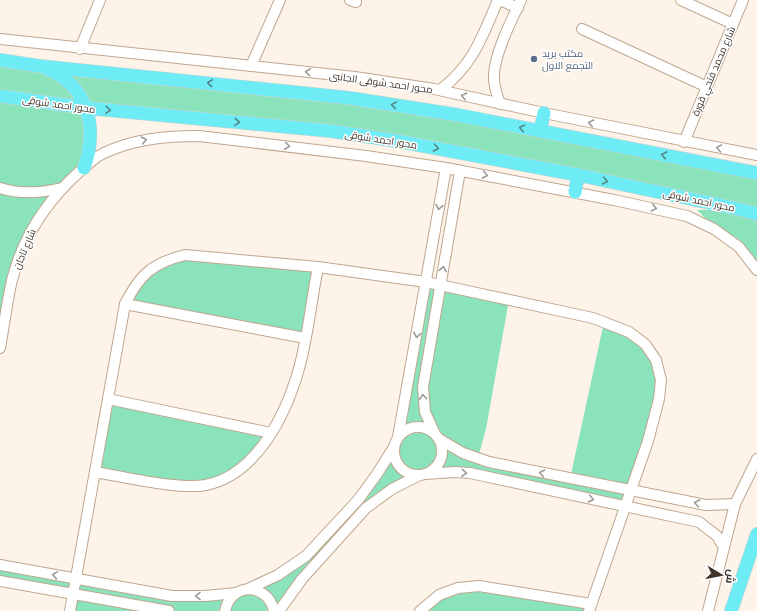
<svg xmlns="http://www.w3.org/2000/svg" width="757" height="611" font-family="'Noto Sans',Cairo,sans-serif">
	<rect width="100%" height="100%" fill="#fef3e9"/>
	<g fill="#8be3bc">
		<path d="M 0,60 L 350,98 L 757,173 L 757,270 L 697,210 L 743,210 L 382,139 L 86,108 L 89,153 L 62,188 L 20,255 L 0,348 Z"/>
		<path d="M 185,255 L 318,267 L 305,338 L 125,304 L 148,271 Z"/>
		<path d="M 426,282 L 509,300 L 486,429 L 478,458 L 570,479 L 604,322 L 645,344 L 661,380 L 625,506 L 485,476 L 420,475 L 378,498 L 279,611 L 70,611 L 73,594 L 0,581 L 0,565 L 172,596 L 221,595 L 292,566 L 358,500 L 394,447 L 398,437 Z"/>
		<path d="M 108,399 L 271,433 L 257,453 L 207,484 L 95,472 Z"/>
		<path d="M 458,588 L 591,604 L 589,611 L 420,611 Z"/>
	</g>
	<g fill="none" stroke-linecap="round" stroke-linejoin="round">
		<g stroke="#bfa68e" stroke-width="12">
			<g id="minor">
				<path d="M 350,0 L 356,2"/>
				<path d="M 500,0 L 518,8"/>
				<path d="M 681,0 L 733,24"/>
				<path d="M 582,29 L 707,87"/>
				<path d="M 0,39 L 355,77 L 434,89 L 544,113 L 757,155"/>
				<path d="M 80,49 L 100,0"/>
				<path d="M 251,66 L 280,0"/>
				<path d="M 440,90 C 474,64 482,37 498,0"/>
				<path d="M 500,104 C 497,94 493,85 494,74 C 495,53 512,19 521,0"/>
				<path d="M 684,142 L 743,0"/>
				<path d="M 0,188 C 21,195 41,193 62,188"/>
				<path d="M 125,304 L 305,338"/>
				<path d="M 0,348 C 4,326 7,302 12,280 C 23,237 46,202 78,173 C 86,166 95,157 104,153 C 134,139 166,136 199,136 L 366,156 L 446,168 L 614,200 L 687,216 L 714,229 L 739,247 L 757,270"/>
				<path d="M 108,399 L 271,433"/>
				<circle cx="418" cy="451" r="24"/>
				<path d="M 435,434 L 425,412 L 423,387 L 460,171"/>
				<path d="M 398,437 L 446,168"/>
				<path d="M 439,439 L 463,453 L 489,462 L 706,505 L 735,504"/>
				<path d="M 95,472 C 126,477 177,490 206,485 C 256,475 285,416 298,372 C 308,338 311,302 318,267"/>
				<path d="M 425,474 L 455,472 L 470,473 L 699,522 L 717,536 L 723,546"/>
				<path d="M 0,565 L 172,596 L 205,596 L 236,593"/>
				<path d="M 0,581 L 169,611"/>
				<path d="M 248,589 L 278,575 L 306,556 L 358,500 L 377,474 L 394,447"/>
				<path d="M 70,611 L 125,304 C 140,274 153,263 185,255 L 318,267 L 426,282 L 593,318 L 629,332 L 645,344 L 656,360 L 661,380 L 659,399 L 648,441 L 589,611"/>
				<path d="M 225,611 C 231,582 267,582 274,611"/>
				<path d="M 279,611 L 302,579 L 366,508 L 392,489 L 420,475"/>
				<path d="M 420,611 L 439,595 L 458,588 L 479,586 L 591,604"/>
				<path d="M 708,611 L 735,504 L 757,459"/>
			</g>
		</g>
		<g stroke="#d5d2d0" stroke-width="14">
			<g id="major">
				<path d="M 0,60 L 39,66 L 350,98 L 458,115 L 757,173"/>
				<path d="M 47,69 C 89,86 98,129 84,168"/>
				<path d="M 0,96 L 86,108 L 331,131 L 397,141 L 578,175 L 743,210 L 757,214"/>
				<path d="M 540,131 L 544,113"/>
				<path d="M 575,192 L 578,175"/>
				<path d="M 731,611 L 757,534"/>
			</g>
		</g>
		<use href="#minor" stroke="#fff" stroke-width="10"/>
		<use href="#major" stroke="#6eecf5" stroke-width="13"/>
	</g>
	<defs><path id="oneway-chevron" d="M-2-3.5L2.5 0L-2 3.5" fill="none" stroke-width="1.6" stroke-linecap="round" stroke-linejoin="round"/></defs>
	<g stroke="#9f9a95">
		<use href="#oneway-chevron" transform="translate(308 72) rotate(-174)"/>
		<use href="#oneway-chevron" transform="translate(464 96) rotate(-167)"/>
		<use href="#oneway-chevron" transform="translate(591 123) rotate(-168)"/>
		<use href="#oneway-chevron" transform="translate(144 140) rotate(-12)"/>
		<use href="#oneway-chevron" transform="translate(287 146) rotate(7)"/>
		<use href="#oneway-chevron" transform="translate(719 148) rotate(-170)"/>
		<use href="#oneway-chevron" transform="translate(485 175) rotate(11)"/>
		<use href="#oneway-chevron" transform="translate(439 207) rotate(100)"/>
		<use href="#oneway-chevron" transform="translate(654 208) rotate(12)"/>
		<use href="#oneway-chevron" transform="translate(443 269) rotate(-80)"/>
		<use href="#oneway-chevron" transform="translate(417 335) rotate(100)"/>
		<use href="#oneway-chevron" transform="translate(423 397) rotate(-95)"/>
		<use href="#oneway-chevron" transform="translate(464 473) rotate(5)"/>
		<use href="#oneway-chevron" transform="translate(542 473) rotate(-168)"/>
		<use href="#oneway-chevron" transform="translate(591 499) rotate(12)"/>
		<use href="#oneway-chevron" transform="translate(697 503) rotate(-169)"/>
		<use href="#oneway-chevron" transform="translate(55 575) rotate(-170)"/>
		<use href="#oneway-chevron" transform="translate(198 596) rotate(179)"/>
	</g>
	<g stroke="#548786">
		<use href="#oneway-chevron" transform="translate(210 83) rotate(-174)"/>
		<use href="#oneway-chevron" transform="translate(394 105) rotate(-171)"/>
		<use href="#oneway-chevron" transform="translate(108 110) rotate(5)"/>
		<use href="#oneway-chevron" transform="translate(237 122) rotate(5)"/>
		<use href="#oneway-chevron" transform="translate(522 128) rotate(-169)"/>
		<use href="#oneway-chevron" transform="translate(436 148) rotate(11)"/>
		<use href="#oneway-chevron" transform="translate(664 155) rotate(-169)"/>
		<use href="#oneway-chevron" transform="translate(605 181) rotate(12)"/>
	</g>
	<circle fill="#5c6f8a" stroke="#fff" stroke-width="1.5" cx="534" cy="59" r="4"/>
	<g text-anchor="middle" stroke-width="3" stroke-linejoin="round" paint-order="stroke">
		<g font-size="10" fill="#4e5e75" stroke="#fff" text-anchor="start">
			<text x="542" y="57">مكتب بريد<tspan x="542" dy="12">التجمع الاول</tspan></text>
		</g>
		<g font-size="10" fill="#3f342b" stroke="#fff">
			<text transform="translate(713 71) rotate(-67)" y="4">شارع محمد فتحي قورة</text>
			<text transform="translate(381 82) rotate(8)" y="4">محور احمد شوقى الجانبى</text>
			<text transform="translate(59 104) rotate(8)" y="4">محور احمد شوقى</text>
			<text transform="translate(381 139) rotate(9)" y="4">محور احمد شوقى</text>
			<text transform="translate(699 200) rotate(12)" y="4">محور احمد شوقى</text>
			<text transform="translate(24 249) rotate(-67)" y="4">شارع تاجان</text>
		</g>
	</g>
	<g transform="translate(721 575) rotate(100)" stroke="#ffffff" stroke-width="3" paint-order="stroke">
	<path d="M0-3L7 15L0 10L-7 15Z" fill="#3f342b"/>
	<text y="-6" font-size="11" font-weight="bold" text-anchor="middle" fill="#3f342b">ش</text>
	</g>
</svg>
